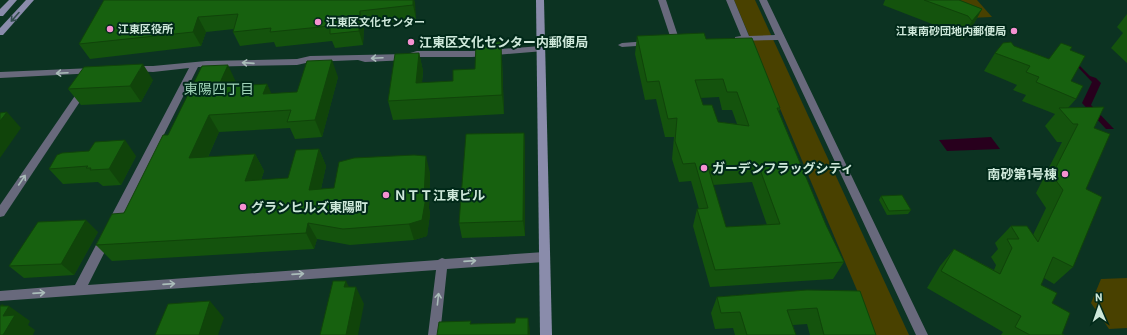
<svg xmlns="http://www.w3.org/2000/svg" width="1127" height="335" font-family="Barlow,'Noto Sans JP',sans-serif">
	<rect width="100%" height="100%" fill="#0c3322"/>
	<g fill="#494100">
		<path d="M 734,0 L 755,0 L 909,335 L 876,335 Z"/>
		<path d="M 940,0 L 977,0 L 992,17 L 969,18 Z"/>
		<path d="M 1127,278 L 1127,328 L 1109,329 L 1091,303 L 1101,279 Z"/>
	</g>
	<g fill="#28001d">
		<path d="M 1075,64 L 1078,64 L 1090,76 L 1096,78 L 1101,83 L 1091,105 L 1114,129 L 1106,129 L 1082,103 L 1092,82 Z"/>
		<path d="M 991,137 L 1000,149 L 947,151 L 939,140 Z"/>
	</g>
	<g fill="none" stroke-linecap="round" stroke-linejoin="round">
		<g fill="#68697c" fill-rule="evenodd">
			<path d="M 658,0 L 666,0 L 680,42 L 679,44 L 673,44 L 672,42 Z"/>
			<path d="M 726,0 L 734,0 L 749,36 L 775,35 L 759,0 L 767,0 L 928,335 L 916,335 L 778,40 L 735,41 L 735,37 L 741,36 Z"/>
			<path d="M 648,41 L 652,43 L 651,45 L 622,47 L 618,45 L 622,43 Z"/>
			<path d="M 541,46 L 545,49 L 544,51 L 472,57 L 418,57 L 408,60 L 365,62 L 358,60 L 310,62 L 297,65 L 198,67 L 88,285 L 438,260 L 442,258 L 445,259 L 544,252 L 548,254 L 550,257 L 548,260 L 544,262 L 447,269 L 440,335 L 428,335 L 436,270 L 0,301 L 0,291 L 75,285 L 189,68 L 153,72 L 133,71 L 130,70 L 129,68 L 130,66 L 153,66 L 206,61 L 297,59 L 310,56 L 407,54 L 417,51 L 472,51 Z"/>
			<path d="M 93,68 L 96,69 L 97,71 L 96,73 L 0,78 L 0,72 Z"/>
			<path d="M 84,86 L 88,89 L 87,91 L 4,216 L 0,217 L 0,205 L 81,87 Z"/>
		</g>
		<g fill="#8a8cab" fill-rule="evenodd">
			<path d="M 9,0 L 17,0 L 3,16 L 0,16 L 0,9 Z"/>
			<path d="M 26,0 L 34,0 L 3,35 L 0,35 L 0,28 Z"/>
			<path d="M 536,0 L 544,0 L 552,335 L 540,335 Z"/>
		</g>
	</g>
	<g fill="#14530d" fill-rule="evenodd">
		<path d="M 104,0 L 414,0 L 416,19 L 364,25 L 363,45 L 335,48 L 332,41 L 276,47 L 274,42 L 240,46 L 233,32 L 234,29 L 206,32 L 201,46 L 90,59 L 79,44 Z"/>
		<path d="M 885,0 L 959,0 L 982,9 L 972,27 L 962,39 L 958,34 L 883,5 Z"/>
		<path d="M 1127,14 L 1127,63 L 1111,48 L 1123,33 L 1117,27 Z"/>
		<path d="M 637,36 L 706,39 L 780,108 L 779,112 L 826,225 L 844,262 L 833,279 L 710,287 L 693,226 L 697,209 L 699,209 L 691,181 L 679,182 L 672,159 L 674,137 L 665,137 L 656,99 L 645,100 L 635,54 ZM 719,97 L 722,110 L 732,110 L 737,124 L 718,122 L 703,105 L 700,98 ZM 752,182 L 767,225 L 726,227 L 713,185 Z"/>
		<path d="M 1014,46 L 1049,59 L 1070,50 L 1071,81 L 1076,99 L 1068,108 L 1094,128 L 1086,189 L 1073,267 L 1054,284 L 1044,278 L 1041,285 L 1052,303 L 1062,334 L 1064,335 L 1001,335 L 1003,332 L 927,288 L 940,266 L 954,249 L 994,270 L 996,265 L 991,257 L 998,249 L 995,243 L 1011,226 L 1033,235 L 1046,208 L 1036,193 L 1062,142 L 1057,142 L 1045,126 L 1055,114 L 1022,101 L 1026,95 L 1013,90 L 1017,85 L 984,71 L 995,53 Z"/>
		<path d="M 419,53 L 423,71 L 422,83 L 453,81 L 475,69 L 502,60 L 504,114 L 393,120 L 388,101 Z"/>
		<path d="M 338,77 L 322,137 L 295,139 L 290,128 L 219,132 L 208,157 L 255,154 L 264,171 L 261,180 L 288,178 L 319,149 L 326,166 L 321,189 L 334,188 L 430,173 L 429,208 L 430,214 L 427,236 L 414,240 L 350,245 L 317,239 L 314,249 L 112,261 L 96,245 L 236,82 L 235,86 L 267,84 L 271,94 L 297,92 Z"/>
		<path d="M 153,80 L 141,102 L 81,105 L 68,89 Z"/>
		<path d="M 524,133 L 525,149 L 525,236 L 462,238 L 459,223 Z"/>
		<path d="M 136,156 L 121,185 L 103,186 L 98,182 L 63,184 L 49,169 Z"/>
		<path d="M 881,196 L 911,210 L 908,214 L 887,215 L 879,200 Z"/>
		<path d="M 98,232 L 74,275 L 24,278 L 9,266 Z"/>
		<path d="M 807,290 L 876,335 L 810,335 L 807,324 L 793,325 L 796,335 L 735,335 L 733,328 L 715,329 L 711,313 L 717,297 Z"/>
	</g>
	<g fill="#10440a">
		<path d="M 413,0 L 414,0 L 415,2 L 416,19 L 413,5 Z"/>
		<path d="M 982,9 L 972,27 L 962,39 L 972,21 Z"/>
		<path d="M 360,11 L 364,25 L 363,45 L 359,31 Z"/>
		<path d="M 198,17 L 206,32 L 201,46 L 193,32 Z"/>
		<path d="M 501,42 L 502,60 L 504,114 L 502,95 Z"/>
		<path d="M 419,53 L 423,71 L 420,100 L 416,83 Z"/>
		<path d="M 332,60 L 338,77 L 322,137 L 315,120 Z"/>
		<path d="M 143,64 L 153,80 L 141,102 L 130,86 Z"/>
		<path d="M 228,65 L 236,82 L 227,104 L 218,87 Z"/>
		<path d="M 267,84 L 275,101 L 263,94 Z"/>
		<path d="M 7,112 L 21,128 L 0,158 L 0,121 Z"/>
		<path d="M 209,115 L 219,132 L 200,174 L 189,158 Z"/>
		<path d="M 524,133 L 525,149 L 525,236 L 523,221 Z"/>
		<path d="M 125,140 L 136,156 L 121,185 L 109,169 Z"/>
		<path d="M 319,149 L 326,166 L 317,207 L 309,190 Z"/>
		<path d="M 255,154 L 264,171 L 255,198 L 245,181 Z"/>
		<path d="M 426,156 L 430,173 L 429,208 L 430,214 L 427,236 L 414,240 L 409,224 L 424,198 Z"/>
		<path d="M 86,220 L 98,232 L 74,275 L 61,264 Z"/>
		<path d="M 308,223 L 317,239 L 314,249 L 306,233 Z"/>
		<path d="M 346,281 L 354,297 L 356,287 L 364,304 L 358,335 L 346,335 L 344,287 Z"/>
		<path d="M 210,301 L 224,318 L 218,335 L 199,335 Z"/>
		<path d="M 2,304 L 8,308 L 9,306 L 30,321 L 28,325 L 35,330 L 33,335 L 3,335 L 3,316 L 0,306 Z"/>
		<path d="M 528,318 L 530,331 L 530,335 L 528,335 Z"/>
	</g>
	<g fill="#17610f" stroke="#10440a" fill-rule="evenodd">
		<path d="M 104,0 L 413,0 L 413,5 L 360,11 L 359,31 L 330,34 L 330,26 L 270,32 L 271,28 L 233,32 L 238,14 L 198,17 L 193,32 L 79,44 Z"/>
		<path d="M 924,0 L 959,0 L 982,9 L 972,21 L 968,16 Z"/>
		<path d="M 704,33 L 706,39 L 752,38 L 780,108 L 777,108 L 826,225 L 844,262 L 715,270 L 697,209 L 708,208 L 695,163 L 683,164 L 675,141 L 677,118 L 668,119 L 659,81 L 647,82 L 637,36 ZM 723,79 L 727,92 L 737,92 L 749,126 L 718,122 L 712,105 L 703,105 L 695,80 ZM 758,164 L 780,224 L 726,227 L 708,167 Z"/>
		<path d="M 501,42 L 502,95 L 388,101 L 395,54 L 419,53 L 416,83 L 453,81 L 453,70 L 475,69 L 476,43 Z"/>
		<path d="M 1011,42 L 1014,46 L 1049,59 L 1061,43 L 1072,47 L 1070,50 L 1085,56 L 1071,81 L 1083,86 L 1076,99 L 1036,82 L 1039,77 L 1026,72 L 1030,66 L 995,53 L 1003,43 Z"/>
		<path d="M 332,60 L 315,120 L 287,122 L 291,110 L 209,115 L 189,158 L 255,154 L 245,181 L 288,178 L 296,150 L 319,149 L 309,190 L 334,188 L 339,162 L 354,158 L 414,155 L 426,156 L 424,198 L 426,197 L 422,220 L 409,224 L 343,229 L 308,223 L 306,233 L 96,245 L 112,214 L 124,213 L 163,135 L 168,135 L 202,66 L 228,65 L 218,87 L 267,84 L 263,94 L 297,92 L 307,61 Z"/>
		<path d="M 143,64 L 130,86 L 68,89 L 84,67 Z"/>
		<path d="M 1104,107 L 1094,128 L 1110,134 L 1086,189 L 1102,197 L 1073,267 L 1053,257 L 1041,285 L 1057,293 L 1052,303 L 1070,313 L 1062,334 L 1064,335 L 1030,335 L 1015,327 L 1021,316 L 941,271 L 954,249 L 1000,274 L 1012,248 L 1007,239 L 1019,239 L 1011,226 L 1027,226 L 1038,242 L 1063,190 L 1052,175 L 1078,124 L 1073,124 L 1059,108 Z"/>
		<path d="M 7,112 L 0,121 L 0,113 Z"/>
		<path d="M 524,133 L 523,221 L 459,223 L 466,134 Z"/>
		<path d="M 125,140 L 109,169 L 90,170 L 91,168 L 86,168 L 88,166 L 49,169 L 57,155 L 62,153 L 89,151 L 95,142 Z"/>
		<path d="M 902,195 L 911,210 L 889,211 L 881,196 Z"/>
		<path d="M 86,220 L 61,264 L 9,266 L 38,222 Z"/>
		<path d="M 333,281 L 346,281 L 344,287 L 356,287 L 346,335 L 320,335 Z"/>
		<path d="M 807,290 L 860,291 L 876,335 L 824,335 L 817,308 L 787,310 L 796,335 L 747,335 L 740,312 L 721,313 L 717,297 Z"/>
		<path d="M 210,301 L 199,335 L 155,335 L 168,304 Z"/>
		<path d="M 0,306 L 9,306 L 3,316 L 15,315 L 3,335 L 0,335 Z"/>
		<path d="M 516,318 L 528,318 L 528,335 L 437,335 L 439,322 L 471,321 L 470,324 L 515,323 Z"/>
	</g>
	<defs><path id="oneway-shaft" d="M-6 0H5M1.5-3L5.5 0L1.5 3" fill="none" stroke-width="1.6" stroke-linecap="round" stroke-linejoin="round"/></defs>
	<use stroke="#314c4c" href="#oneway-shaft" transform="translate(15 17) rotate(132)"/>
	<g stroke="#aabcb9">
		<use href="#oneway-shaft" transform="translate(377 58) rotate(177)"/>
		<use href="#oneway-shaft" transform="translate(248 63) rotate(-176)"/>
		<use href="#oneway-shaft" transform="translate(62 73) rotate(177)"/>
		<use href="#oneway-shaft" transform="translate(22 180) rotate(-56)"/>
		<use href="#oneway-shaft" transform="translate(470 261) rotate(-4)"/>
		<use href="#oneway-shaft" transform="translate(298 274) rotate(-4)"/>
		<use href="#oneway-shaft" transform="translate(169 284) rotate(-4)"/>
		<use href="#oneway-shaft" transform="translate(39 293) rotate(-4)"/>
		<use href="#oneway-shaft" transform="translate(438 299) rotate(-84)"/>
	</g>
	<g fill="#f591d1" stroke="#012919" stroke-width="1.5">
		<circle cx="318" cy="22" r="4"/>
		<circle cx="110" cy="29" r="4"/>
		<circle cx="1014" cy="31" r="4"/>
		<circle cx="411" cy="42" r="4"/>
		<circle cx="704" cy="168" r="4"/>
		<circle cx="1065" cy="174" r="4"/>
		<circle cx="386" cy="195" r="4"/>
		<circle cx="243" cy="207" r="4"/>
	</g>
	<g text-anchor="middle" stroke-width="4" stroke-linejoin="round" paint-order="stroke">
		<g font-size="11" font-weight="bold" fill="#cee8da" stroke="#012919" text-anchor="start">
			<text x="326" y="26">江東区文化センター</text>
			<text x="118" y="33">江東区役所</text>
			<text x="1006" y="35" text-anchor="end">江東南砂団地内郵便局</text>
		</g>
		<g font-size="13" font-weight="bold" fill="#cee8da" stroke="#012919" text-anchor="start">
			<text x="419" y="47">江東区文化センター内郵便局</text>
			<text x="712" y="173">ガーデンフラッグシティ</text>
			<text x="1057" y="179" text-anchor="end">南砂第1号棟</text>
			<text x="394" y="200">ＮＴＴ江東ビル</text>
			<text x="251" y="212">グランヒルズ東陽町</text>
		</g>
		<g font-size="14" fill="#9fd3b8" stroke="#012919">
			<text x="219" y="94">東陽四丁目</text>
		</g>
	</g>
	<g transform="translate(1099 307) rotate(358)" stroke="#012919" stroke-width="3" paint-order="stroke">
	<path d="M0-3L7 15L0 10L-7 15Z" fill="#cee8da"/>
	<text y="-6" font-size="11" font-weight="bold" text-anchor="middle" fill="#cee8da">N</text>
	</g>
</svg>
